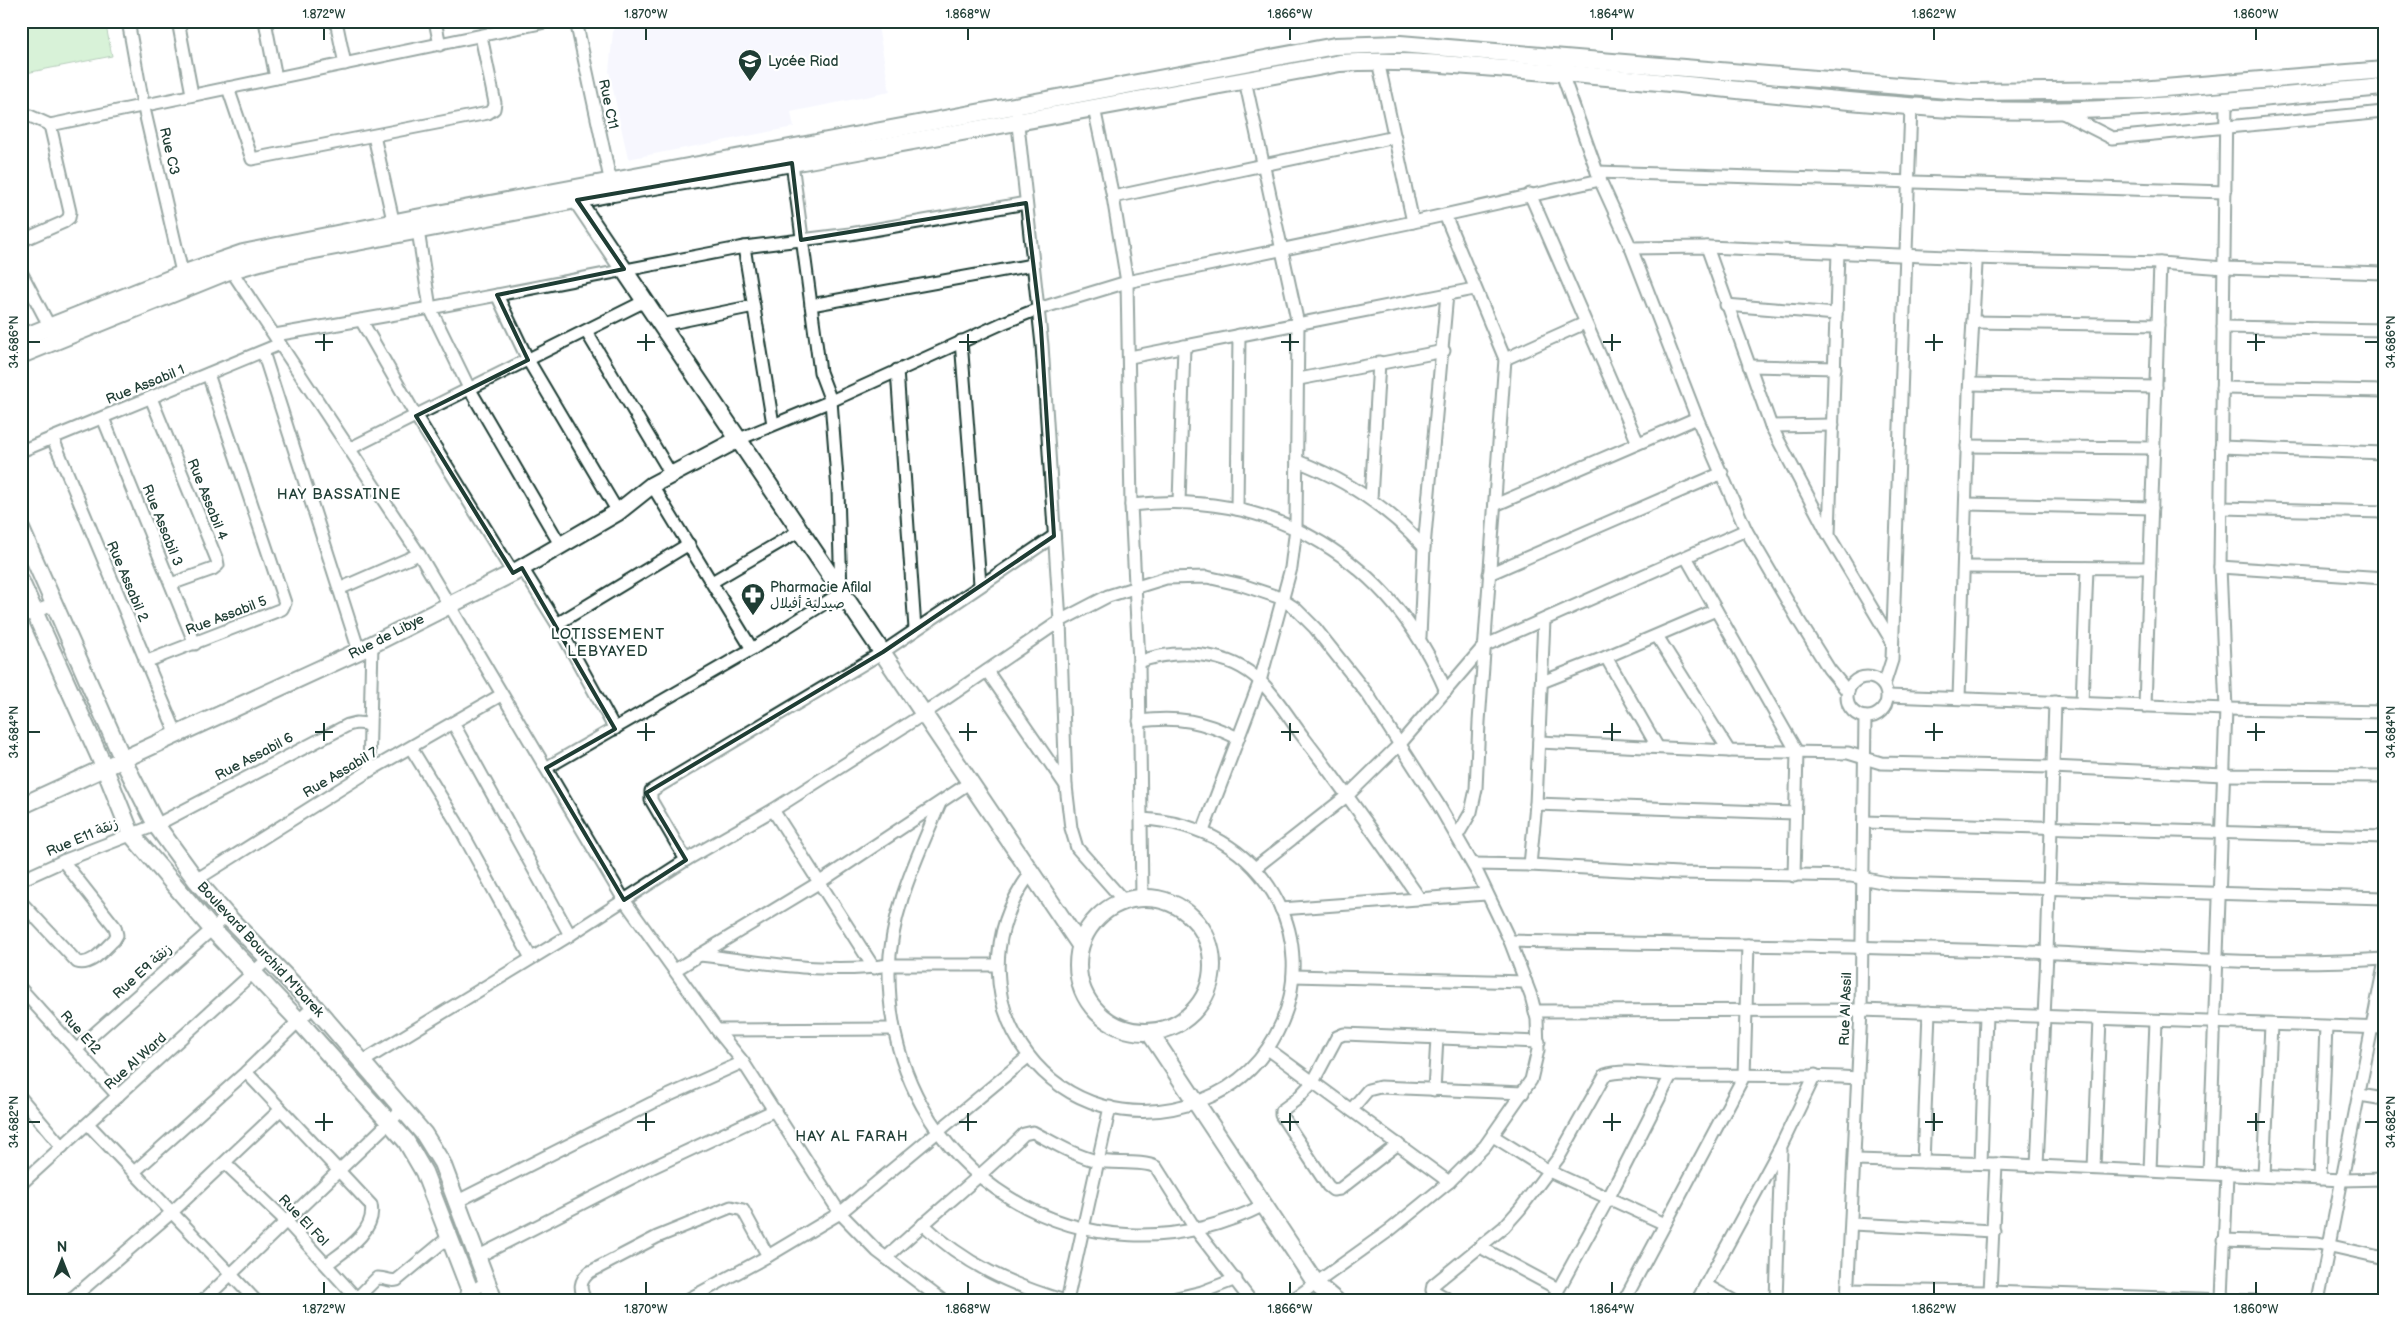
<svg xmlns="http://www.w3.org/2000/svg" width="2405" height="1322" font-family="'Balsamiq Sans','Playpen Sans Arabic',sans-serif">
	<rect width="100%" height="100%" fill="#fff"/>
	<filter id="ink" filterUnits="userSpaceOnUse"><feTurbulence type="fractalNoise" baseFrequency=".02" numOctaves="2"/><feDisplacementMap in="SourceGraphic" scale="10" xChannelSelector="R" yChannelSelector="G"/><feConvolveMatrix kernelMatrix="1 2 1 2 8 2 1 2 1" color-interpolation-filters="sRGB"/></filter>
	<g filter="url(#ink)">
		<path fill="#edeefd" d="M 614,21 L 877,21 L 890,92 L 791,112 L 794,127 L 628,159 L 609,71 Z"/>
		<path fill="#a8e3a8" stroke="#64906e" d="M 21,21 L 105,21 L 112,56 L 21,74 Z"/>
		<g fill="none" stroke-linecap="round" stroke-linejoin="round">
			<g stroke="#1f3d34" stroke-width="15">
				<g id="street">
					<path d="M 128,21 L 143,104 L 184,281"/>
					<path d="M 178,21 L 192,94"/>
					<path d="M 265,21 L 276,78"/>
					<path d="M 336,21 L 345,64"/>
					<path d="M 435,21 L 440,45"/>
					<path d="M 576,21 L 612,188"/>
					<path d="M 1378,61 L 1413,222"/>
					<path d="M 1560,68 L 1600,180 L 1631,248 L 1697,418 L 1746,530 L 1799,621 L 1829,669 L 1848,692"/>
					<path d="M 228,88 L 252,159 L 488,113 L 494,109 L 495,103 L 481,36"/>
					<path d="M 1094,108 L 1113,197 L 1127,282 L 1131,505 L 1139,662 L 1142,898"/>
					<path d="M 2059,111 L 2112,138 L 2384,112"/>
					<path d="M 21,112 L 50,125"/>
					<path d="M 1017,116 L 1042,345 L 1060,621 L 1066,786 L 1071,828 L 1077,848 L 1124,901"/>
					<path d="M 50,125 L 550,21"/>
					<path d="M 374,136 L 395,229"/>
					<path d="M 1597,172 L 2225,192"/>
					<path d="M 1530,194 L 1638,443"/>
					<path d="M 1113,197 L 1395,137"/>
					<path d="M 1445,215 L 1505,359 L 1479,722 L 1476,789 L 1471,812 L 1457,836"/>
					<path d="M 417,224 L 430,308 L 469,388 L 561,546"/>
					<path d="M 21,241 L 64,222 L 69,218 L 70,212 L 50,125"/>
					<path d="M 744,247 L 773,424"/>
					<path d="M 1707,247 L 1771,426 L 1829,536 L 1891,640"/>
					<path d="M 1631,248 L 1707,247 L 1972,258 L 2160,263 L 2224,268 L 2384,273"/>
					<path d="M 227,264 L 419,554 L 624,900 L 717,1030 L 743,1062 L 840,1213 L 877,1251 L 943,1301"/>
					<path d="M 21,272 L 53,333"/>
					<path d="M 497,295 L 528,360 L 618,512"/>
					<path d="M 811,305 L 1032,265"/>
					<path d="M 1726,305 L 1836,314"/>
					<path d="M 361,320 L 416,416 L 513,573"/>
					<path d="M 1973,322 L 2158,325"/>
					<path d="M 661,325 L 754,306"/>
					<path d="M 2223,327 L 2384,330"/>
					<path d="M 586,331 L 671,474"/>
					<path d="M 275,335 L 430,308 L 744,247 L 850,234 L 1026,203"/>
					<path d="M 961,341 L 980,584"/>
					<path d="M 263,352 L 359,651"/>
					<path d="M 1130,357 L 1474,289"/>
					<path d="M 1505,359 L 1585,323"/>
					<path d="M 1749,366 L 1835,368"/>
					<path d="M 897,370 L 915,629"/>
					<path d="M 1299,379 L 1444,351"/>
					<path d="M 1970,384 L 2156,387"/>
					<path d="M 2222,388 L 2384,391"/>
					<path d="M 151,398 L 217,560 L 218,565 L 213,569 L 171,584"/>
					<path d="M 103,418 L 195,644"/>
					<path d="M 1771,426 L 1833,425"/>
					<path d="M 53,439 L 177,735"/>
					<path d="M 737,440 L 831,401 L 1003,323 L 1038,309 L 1127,282 L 1413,222 L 1600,180"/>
					<path d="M 1967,446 L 2154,448"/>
					<path d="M 2221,447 L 2384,453"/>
					<path d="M 351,448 L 645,301"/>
					<path d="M 21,451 L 280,344"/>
					<path d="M 1297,461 C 1347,480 1389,508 1424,547"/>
					<path d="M 652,485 L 752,649"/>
					<path d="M 1371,499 L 1379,362"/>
					<path d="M 1179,502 L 1184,346"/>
					<path d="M 1966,504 L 2152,508"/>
					<path d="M 1131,505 C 1274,488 1390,560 1446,691"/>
					<path d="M 1495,505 L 1697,418"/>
					<path d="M 2221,508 L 2384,512"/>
					<path d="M 1237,509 L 1239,335"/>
					<path d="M 1829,535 L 1838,252"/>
					<path d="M 1686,557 L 1797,752 L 1794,876"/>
					<path d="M 1964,567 L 2150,568"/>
					<path d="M 2220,567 L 2384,578"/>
					<path d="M 522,568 L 557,624 L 615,729"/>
					<path d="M 1489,574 L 1722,473"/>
					<path d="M 712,582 L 799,531"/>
					<path d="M 339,589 L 419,554"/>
					<path d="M 21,617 L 55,604"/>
					<path d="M 557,624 L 689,544"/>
					<path d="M 1657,636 L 1729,751"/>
					<path d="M 1420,637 L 1424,547 L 1447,294"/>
					<path d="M 1606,657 L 1657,746"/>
					<path d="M 145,662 L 282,609 L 285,603 L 208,374"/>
					<path d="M 1139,662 C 1177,648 1229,651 1260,681 C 1277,697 1290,720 1304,738 C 1345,791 1382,844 1420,899"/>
					<path d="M 987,671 L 1066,786"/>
					<circle cx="1867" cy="697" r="20"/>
					<path d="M 1542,682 L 1606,657 L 1716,610"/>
					<path d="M 1884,685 L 1892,660 L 1911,106"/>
					<path d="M 1888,696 L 2226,709 L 2384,712"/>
					<path d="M 1959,698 L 1969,393 L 1976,264 L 1972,258"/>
					<path d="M 2082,703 L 2087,568"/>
					<path d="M 2145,706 L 2160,263"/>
					<path d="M 1139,721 C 1179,716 1203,721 1238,738"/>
					<path d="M 453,723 L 570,935"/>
					<path d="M 1539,742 L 1729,751 L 1848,753 L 1881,763 L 2052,767 L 2224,775 L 2384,776"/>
					<path d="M 411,748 L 457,823 L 531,958"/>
					<path d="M 546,768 L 752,649 L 841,593 L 838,491 L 831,401 L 820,372 L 792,163"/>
					<path d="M 369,771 L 372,643"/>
					<path d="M 940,803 C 917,858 890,912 889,972 C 888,1173 1086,1295 1264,1205"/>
					<path d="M 1536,804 L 1795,813"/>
					<path d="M 773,810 L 874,968"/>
					<path d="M 1864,822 L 2384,837"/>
					<path d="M 1203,831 L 1260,681 L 1291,568 L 1296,528 L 1298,324 L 1245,80"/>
					<path d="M 686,860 L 651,800 L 651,791 L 883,652 L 1054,536"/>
					<path d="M 1473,864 L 1530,865 L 1679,873 L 1851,876 L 1892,884 L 2384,898"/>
					<path d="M 1530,865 L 1536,804 L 1544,620"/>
					<path d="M 1255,868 L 1348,795 L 1400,744 L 1484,646 L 1746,530"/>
					<path d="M 1030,874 C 939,999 1058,1155 1202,1100 C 1239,1086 1266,1059 1282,1022 C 1298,984 1297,938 1278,902 C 1251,849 1200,822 1142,819"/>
					<path d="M 21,880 L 63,861 L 156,825 L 348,725 L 356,723 L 369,724"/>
					<path d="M 196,880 L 369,771 L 501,695"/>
					<path d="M 21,902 L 77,962 C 91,967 105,948 114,940 L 117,935 L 115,927 L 63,861"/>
					<path d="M 1281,909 L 1486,894"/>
					<path d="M 1510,941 C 1682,944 1855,946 2028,952 C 2146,956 2265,967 2384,959"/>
					<path d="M 700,955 C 762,962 827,975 889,965 L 997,965"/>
					<path d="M 675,970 L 820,882 L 969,783"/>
					<path d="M 1293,976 L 1526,982"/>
					<path d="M 21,989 L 118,1096"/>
					<path d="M 1537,1011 L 1861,1010 L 2384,1028"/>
					<path d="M 717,1030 L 894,1029"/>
					<path d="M 77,1049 L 227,916"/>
					<path d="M 1268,1049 L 1449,1182"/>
					<path d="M 362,1062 L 570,935 L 686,860 L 773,810 L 922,715 L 1060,621 L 1108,596 L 1166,578 L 1207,577 L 1242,585 L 1278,597 L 1295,608 L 1315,628 L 1368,695 L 1438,804 L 1478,874 L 1510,941 L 1531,996 L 1537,1019 L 1538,1050 L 1531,1080 L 1485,1146 L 1449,1182 L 1390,1230 L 1291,1301"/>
					<path d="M 246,1072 L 371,1205 C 377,1231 344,1251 327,1264"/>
					<path d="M 1434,1090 L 1437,1038"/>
					<path d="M 2360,1095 L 2384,1099"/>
					<path d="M 21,1098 L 62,1147"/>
					<path d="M 1351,1110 L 1368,1090 L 1380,1087 L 1523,1093"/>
					<path d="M 88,1124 L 256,1301"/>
					<path d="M 1493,1136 L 1549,1171 L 1665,1224"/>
					<path d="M 1398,1144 L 1340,1189 L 1333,1190 L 1328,1186 L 1281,1115 L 1281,1111 L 1296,1100 L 1313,1082 L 1337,1037 L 1344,1034 L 1539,1042"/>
					<path d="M 1855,1160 L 1996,1164 L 2343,1180 L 2384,1179"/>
					<path d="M 1923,1162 L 1929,1012"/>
					<path d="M 225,1163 L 287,1222 L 359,1301"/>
					<path d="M 1981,1163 L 1986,1015"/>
					<path d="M 2037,1166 L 2047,953 L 2055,702"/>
					<path d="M 2094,1168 L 2100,1019"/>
					<path d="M 2150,1170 L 2156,1021"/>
					<path d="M 134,1172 L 246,1072 L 314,1006"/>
					<path d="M 2209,1173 L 2226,709 L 2220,567 L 2226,101"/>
					<path d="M 2264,1176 L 2271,1025"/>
					<path d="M 2320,1179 L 2326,1027"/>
					<path d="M 21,1184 L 268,959"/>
					<path d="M 458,1201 L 652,1103 L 743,1062"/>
					<path d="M 923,1224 C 964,1264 1011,1285 1065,1301"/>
					<path d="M 1852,1224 L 1994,1231"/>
					<path d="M 2223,1240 L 2318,1243 L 2384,1258"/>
					<path d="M 1480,1247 L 1558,1289"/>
					<path d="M 479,1256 L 651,1168 L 775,1110"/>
					<path d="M 886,1258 C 932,1215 980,1178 1024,1134 L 1033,1132 C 1054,1143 1073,1155 1097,1161 C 1114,1164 1143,1160 1156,1167 L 1196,1230 L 1251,1301"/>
					<path d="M 1706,1285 L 1734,1301"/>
					<path d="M 1848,1290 L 1990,1292 L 2256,1301"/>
					<path d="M 1990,1292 L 1996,1164"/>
					<path d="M 2222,1299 L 2227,1174"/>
					<path d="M 69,1301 L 171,1213 L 280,1110"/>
					<path d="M 203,1301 L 403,1109"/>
					<path d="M 354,1301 L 377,1278 C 385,1277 389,1282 397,1280 L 450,1236"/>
					<path d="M 461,1301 L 470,1292 L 487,1282"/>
					<path d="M 586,1301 C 579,1289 579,1281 590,1272 L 657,1237 L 731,1207 L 743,1210 L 768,1256"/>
					<path d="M 685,1301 L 768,1256 L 840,1213 L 1029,1056"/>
					<path d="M 1067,1301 L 1110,1107"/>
					<path d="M 1164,1301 L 1202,1292 L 1236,1279"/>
					<path d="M 1451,1301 L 1432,1290 L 1433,1285 L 1504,1227 L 1520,1209 L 1559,1157 L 1605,1075 C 1623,1068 1654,1075 1674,1075 C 1735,1076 1796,1074 1858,1078"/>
					<path d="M 1552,1301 L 1608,1199 L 1671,1075"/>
					<path d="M 1624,1301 L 1744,1076 L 1748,945"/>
					<path d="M 1697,1301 L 1781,1146 L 1815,1075"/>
					<path d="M 1776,1301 L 1781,1150"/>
					<path d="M 1847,1301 L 1861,1010 L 1865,717"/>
					<path d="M 2318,1301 L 2384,966"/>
				</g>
			</g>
			<g stroke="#1f3d34" stroke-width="20">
				<g id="secondary">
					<path d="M 572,193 L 1080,945"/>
					<path d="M 21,338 L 182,274 L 243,253 L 416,218 L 1335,46 L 1400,44 L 1971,92 L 2140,90 L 2384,70"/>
					<path d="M 21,355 L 231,270 L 278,257 L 613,193 L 792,163 L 1340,63 C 1396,59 1452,65 1508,69 C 1646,78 1784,97 1922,107 C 2076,119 2230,100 2384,87"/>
					<path d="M 21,529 L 123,760 L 156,825 L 196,880 L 227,916 L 314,1006 L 424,1134 L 442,1163 L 494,1301"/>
					<path d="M 21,582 L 105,769 L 131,834 L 212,929 L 299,1021 L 406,1141 L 424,1172 L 474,1301"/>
					<path d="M 21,806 L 359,651 L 513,573 L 618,512 L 652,485 L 737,440"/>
					<circle cx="1145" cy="965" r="67"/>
					<path d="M 1150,1033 L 1317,1285 L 1336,1301"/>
				</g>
			</g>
			<use href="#street" stroke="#fff" stroke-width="11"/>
			<use href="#secondary" stroke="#fff" stroke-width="16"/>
		</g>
	</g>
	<path d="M0 0H2405V1322H0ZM 792,163 L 801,240 L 1026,203 L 1041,328 L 1054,536 L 883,652 L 646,793 L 686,860 L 624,900 L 546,768 L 615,729 L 522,568 L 513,573 L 416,416 L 528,360 L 497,295 L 624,269 L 577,200 Z" fill="#fff" fill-opacity=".55" fill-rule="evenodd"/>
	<path fill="none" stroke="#1f3d34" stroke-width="4" stroke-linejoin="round" d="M 792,163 L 801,240 L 1026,203 L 1041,328 L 1054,536 L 883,652 L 646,793 L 686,860 L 624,900 L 546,768 L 615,729 L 522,568 L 513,573 L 416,416 L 528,360 L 497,295 L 624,269 L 577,200 Z"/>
	<path fill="none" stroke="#1f3d34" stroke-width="2" d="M 324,28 L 324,40M 646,28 L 646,40M 968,28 L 968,40M 1290,28 L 1290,40M 1612,28 L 1612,40M 1934,28 L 1934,40M 2256,28 L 2256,40M 324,334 L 324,351M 646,334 L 646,351M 968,334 L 968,351M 1290,334 L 1290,351M 1612,334 L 1612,351M 1934,334 L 1934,351M 2256,334 L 2256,351M 28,342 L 40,342M 315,342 L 333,342M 637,342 L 655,342M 959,342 L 977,342M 1281,342 L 1299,342M 1603,342 L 1621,342M 1925,342 L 1943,342M 2247,342 L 2265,342M 2365,342 L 2378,342M 324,723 L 324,741M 646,723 L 646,741M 968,723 L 968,741M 1290,723 L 1290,741M 1612,723 L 1612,741M 1934,723 L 1934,741M 2256,723 L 2256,741M 28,732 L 40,732M 315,732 L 333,732M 637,732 L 655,732M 959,732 L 977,732M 1281,732 L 1299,732M 1603,732 L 1621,732M 1925,732 L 1943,732M 2247,732 L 2265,732M 2365,732 L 2378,732M 324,1113 L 324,1131M 646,1113 L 646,1131M 968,1113 L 968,1131M 1290,1113 L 1290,1131M 1612,1113 L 1612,1131M 1934,1113 L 1934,1131M 2256,1113 L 2256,1131M 28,1122 L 40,1122M 315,1122 L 333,1122M 637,1122 L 655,1122M 959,1122 L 977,1122M 1281,1122 L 1299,1122M 1603,1122 L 1621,1122M 1925,1122 L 1943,1122M 2247,1122 L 2265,1122M 2365,1122 L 2378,1122M 324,1282 L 324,1294M 646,1282 L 646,1294M 968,1282 L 968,1294M 1290,1282 L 1290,1294M 1612,1282 L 1612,1294M 1934,1282 L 1934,1294M 2256,1282 L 2256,1294"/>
	<defs>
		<g id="school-pin" transform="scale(1.25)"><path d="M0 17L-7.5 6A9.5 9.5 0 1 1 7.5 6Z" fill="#1f3d34" stroke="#fff"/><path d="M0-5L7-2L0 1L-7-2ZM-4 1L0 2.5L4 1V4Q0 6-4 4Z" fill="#fff"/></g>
		<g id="pharmacy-pin" transform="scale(1.25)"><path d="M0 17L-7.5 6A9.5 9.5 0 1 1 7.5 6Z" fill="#1f3d34" stroke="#fff"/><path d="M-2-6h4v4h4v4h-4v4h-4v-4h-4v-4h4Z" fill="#fff"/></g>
	</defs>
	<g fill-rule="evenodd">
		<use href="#school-pin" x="750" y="61"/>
		<use href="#pharmacy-pin" x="753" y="595"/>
	</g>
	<g text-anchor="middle" stroke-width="4.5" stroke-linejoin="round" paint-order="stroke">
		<g font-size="14" fill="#1f3d34" stroke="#fff" text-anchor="start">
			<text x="768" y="66">Lycée Riad</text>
			<text x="770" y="592">Pharmacie Afilal<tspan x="770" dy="16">صيدلية أفيلال</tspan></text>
		</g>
		<g font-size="14" fill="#1f3d34" stroke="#fff">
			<text transform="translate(609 104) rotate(78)" y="5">Rue C11</text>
			<text transform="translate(170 151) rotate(77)" y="5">Rue C3</text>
			<text transform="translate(145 384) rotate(-22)" y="5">Rue Assabil 1</text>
			<text transform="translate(208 499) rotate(68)" y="5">Rue Assabil 4</text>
			<text transform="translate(163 525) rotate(68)" y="5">Rue Assabil 3</text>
			<text transform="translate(128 581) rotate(67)" y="5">Rue Assabil 2</text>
			<text transform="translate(226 615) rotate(-21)" y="5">Rue Assabil 5</text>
			<text transform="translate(386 636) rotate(-27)" y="5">Rue de Libye</text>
			<text transform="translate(254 756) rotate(-28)" y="5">Rue Assabil 6</text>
			<text transform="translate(340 772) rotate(-31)" y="5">Rue Assabil 7</text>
			<text transform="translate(82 837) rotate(-23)" y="5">Rue E11 زنقة</text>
			<text transform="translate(261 949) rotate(47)" y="5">Boulevard Bourchid M'barek</text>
			<text transform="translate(142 971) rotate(-42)" y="5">Rue E9 زنقة</text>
			<text transform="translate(1845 1009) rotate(-88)" y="5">Rue Al Assil</text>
			<text transform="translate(81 1032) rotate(48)" y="5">Rue E12</text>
			<text transform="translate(135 1061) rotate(-42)" y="5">Rue Al Ward</text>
			<text transform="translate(304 1220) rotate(46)" y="5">Rue El Fol</text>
		</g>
		<g font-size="15" letter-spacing="1" fill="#1f3d34" stroke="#fff">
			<text x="339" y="499">HAY BASSATINE</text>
			<text x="608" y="639">LOTISSEMENT<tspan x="608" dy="17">LEBYAYED</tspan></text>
			<text x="852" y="1141">HAY AL FARAH</text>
		</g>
	</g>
	<rect width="2405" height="1322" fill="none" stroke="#fff" stroke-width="55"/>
	<g transform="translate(62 1260)" stroke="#ffffff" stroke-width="4" paint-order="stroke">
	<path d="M0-4L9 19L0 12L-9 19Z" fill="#1f3d34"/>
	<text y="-8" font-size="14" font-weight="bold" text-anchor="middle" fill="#1f3d34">N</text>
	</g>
	<rect x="28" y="28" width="2350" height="1266" fill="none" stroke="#1f3d34" stroke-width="2"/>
	<g font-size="12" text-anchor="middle" fill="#1f3d34">
		<text x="324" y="18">1.872°W</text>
		<text x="646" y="18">1.870°W</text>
		<text x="968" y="18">1.868°W</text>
		<text x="1290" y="18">1.866°W</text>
		<text x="1612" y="18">1.864°W</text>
		<text x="1934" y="18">1.862°W</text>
		<text x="2256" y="18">1.860°W</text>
		<text transform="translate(14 342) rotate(-90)" y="4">34.686°N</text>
		<text transform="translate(2391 342) rotate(-90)" y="4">34.686°N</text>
		<text transform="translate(14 732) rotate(-90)" y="4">34.684°N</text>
		<text transform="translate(2391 732) rotate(-90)" y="4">34.684°N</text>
		<text transform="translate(14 1122) rotate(-90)" y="4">34.682°N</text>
		<text transform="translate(2391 1122) rotate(-90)" y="4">34.682°N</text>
		<text x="324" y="1313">1.872°W</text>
		<text x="646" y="1313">1.870°W</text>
		<text x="968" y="1313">1.868°W</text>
		<text x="1290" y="1313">1.866°W</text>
		<text x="1612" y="1313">1.864°W</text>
		<text x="1934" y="1313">1.862°W</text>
		<text x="2256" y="1313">1.860°W</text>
	</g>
</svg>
